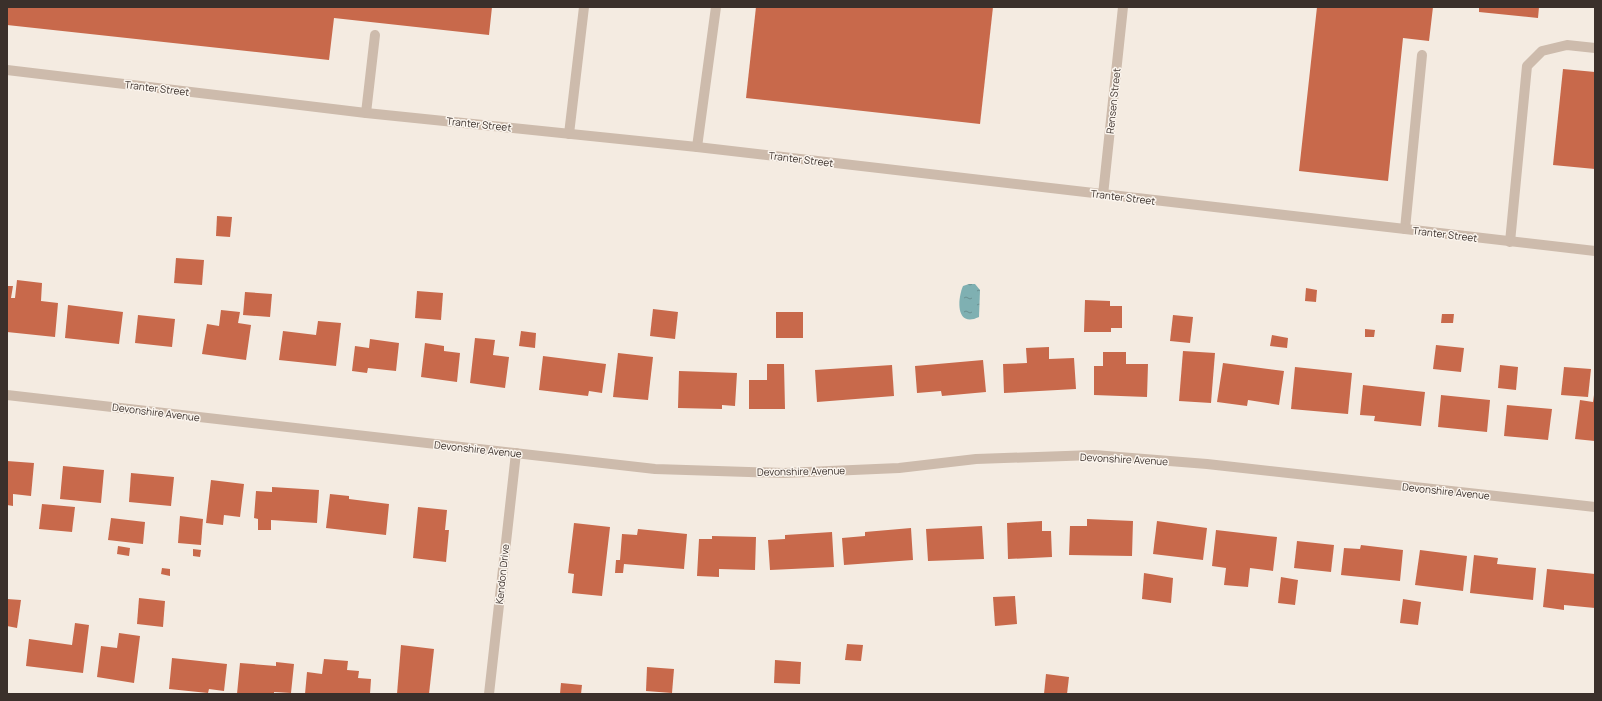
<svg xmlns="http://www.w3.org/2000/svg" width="1602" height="701" font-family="Manrope,sans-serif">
	<defs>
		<pattern id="water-ripples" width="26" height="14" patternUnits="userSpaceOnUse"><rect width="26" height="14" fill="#7fb0b2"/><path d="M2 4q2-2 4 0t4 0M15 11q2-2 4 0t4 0" fill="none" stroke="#699091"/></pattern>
	</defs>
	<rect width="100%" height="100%" fill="#f4ebe1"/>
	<path fill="url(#water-ripples)" d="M 969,284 L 975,284 L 980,290 L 979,317 C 956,328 957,300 963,286 Z"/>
	<g fill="#c8694b">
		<path d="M 7,7 L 492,7 L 489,35 L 334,18 L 329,60 L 7,25 Z"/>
		<path d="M 756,7 L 993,7 L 980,124 L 746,98 Z"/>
		<path d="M 1317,7 L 1433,7 L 1429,41 L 1403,38 L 1388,181 L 1299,171 Z"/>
		<path d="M 1479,7 L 1539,7 L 1538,18 L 1479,12 Z"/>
		<path d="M 1563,69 L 1595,72 L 1595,169 L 1553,165 Z"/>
		<path d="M 217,216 L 232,217 L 230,237 L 216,236 Z"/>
		<path d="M 176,258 L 204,260 L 202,285 L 174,283 Z"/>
		<path d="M 17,280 L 42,283 L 41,301 L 58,303 L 55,337 L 7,332 L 7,286 L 13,286 L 11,298 L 15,298 Z"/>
		<path d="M 1306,288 L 1317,290 L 1316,302 L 1305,301 Z"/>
		<path d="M 417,291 L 443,293 L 441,320 L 415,318 Z"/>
		<path d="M 245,292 L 272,294 L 270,317 L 243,315 Z"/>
		<path d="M 1085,300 L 1110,301 L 1110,306 L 1122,306 L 1122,328 L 1111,328 L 1111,332 L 1084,332 Z"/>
		<path d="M 68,305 L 123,312 L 119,344 L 65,338 Z"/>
		<path d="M 653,309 L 678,312 L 675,339 L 650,336 Z"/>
		<path d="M 221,310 L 240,312 L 238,323 L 251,325 L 246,360 L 202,354 L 207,324 L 219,326 Z"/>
		<rect x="776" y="312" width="27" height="26"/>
		<path d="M 1442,314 L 1454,314 L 1453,323 L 1441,323 Z"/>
		<path d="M 138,315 L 175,319 L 172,347 L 135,343 Z"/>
		<path d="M 1173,315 L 1193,317 L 1190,343 L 1170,341 Z"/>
		<path d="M 318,321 L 341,323 L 336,366 L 279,360 L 283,331 L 316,335 Z"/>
		<path d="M 1365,329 L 1375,330 L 1374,337 L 1365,337 Z"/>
		<path d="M 521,331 L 536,333 L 535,348 L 519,346 Z"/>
		<path d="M 1272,335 L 1288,338 L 1287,348 L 1270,346 Z"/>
		<path d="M 475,338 L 495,340 L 493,355 L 509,357 L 505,388 L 470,383 Z"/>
		<path d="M 370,339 L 399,343 L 396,371 L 368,368 L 367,373 L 352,371 L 355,346 L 369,348 Z"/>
		<path d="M 425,343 L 444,346 L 444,351 L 460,353 L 457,382 L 421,377 Z"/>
		<path d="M 1436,345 L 1464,348 L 1461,372 L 1433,369 Z"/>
		<path d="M 1049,347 L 1049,359 L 1074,358 L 1076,389 L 1004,393 L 1003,364 L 1027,363 L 1026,348 Z"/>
		<path d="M 1183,351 L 1215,353 L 1211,403 L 1179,401 Z"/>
		<path d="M 1103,352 L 1126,352 L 1126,364 L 1148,364 L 1147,397 L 1094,395 L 1094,366 L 1103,366 Z"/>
		<path d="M 618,353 L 653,357 L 648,400 L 613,397 Z"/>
		<path d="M 543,356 L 606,364 L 602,393 L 589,391 L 588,396 L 539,390 Z"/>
		<path d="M 983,360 L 986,392 L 942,396 L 941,391 L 917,393 L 915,366 Z"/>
		<path d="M 1223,363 L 1284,371 L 1279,405 L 1248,400 L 1247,406 L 1217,402 Z"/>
		<path d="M 767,364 L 784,364 L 785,409 L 749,409 L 749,380 L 767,380 Z"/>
		<path d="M 892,365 L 894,396 L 817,402 L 815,370 Z"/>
		<path d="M 1500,365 L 1518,367 L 1516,390 L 1498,388 Z"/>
		<path d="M 1295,367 L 1352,373 L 1348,414 L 1291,409 Z"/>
		<path d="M 1564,367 L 1591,369 L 1588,397 L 1561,395 Z"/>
		<path d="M 679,371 L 737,373 L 735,406 L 722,405 L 722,409 L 678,408 Z"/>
		<path d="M 1363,385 L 1425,392 L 1421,426 L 1374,421 L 1375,416 L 1360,415 Z"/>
		<path d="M 1441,395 L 1490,400 L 1487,432 L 1438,427 Z"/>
		<path d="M 1594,395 L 1595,441 L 1575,439 L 1580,400 L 1593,402 Z"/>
		<path d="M 1507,405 L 1552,409 L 1548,440 L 1504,436 Z"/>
		<path d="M 7,461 L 34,463 L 31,496 L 13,494 L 13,506 L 7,505 Z"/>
		<path d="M 63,466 L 104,470 L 101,503 L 60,499 Z"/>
		<path d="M 131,473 L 174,477 L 171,506 L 129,502 Z"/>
		<path d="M 211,480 L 244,484 L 240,517 L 224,515 L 223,525 L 206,523 Z"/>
		<path d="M 272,487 L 319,490 L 317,523 L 271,520 L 271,530 L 258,530 L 258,519 L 254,518 L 256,491 L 272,492 Z"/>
		<path d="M 330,494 L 349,496 L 349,499 L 389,504 L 386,535 L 326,528 Z"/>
		<path d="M 42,504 L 75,507 L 72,532 L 39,529 Z"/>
		<path d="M 418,507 L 447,510 L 445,530 L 449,530 L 446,562 L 413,558 Z"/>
		<path d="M 180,516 L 203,519 L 201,545 L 178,543 Z"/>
		<path d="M 111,518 L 145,522 L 143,544 L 108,540 Z"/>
		<path d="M 1087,519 L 1133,521 L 1132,556 L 1069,555 L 1070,526 L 1087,526 Z"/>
		<path d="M 1042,521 L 1042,531 L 1051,531 L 1052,557 L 1008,559 L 1007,523 Z"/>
		<path d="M 1157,521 L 1207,528 L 1203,560 L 1153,554 Z"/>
		<path d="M 574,523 L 610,527 L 602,596 L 572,593 L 574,574 L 568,573 Z"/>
		<path d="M 982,526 L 984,559 L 928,561 L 926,529 Z"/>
		<path d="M 911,528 L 913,560 L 844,565 L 842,538 L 865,536 L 865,532 Z"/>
		<path d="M 638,529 L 687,534 L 684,569 L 624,564 L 623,573 L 615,573 L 616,560 L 620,560 L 622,534 L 637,535 Z"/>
		<path d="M 1216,530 L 1277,537 L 1273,571 L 1250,568 L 1248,587 L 1224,585 L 1226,568 L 1212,566 Z"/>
		<path d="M 832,532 L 834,567 L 770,570 L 768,540 L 785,539 L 785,535 Z"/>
		<path d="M 712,536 L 756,537 L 755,570 L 719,569 L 719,577 L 697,576 L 699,539 L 712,539 Z"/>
		<path d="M 1297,541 L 1334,545 L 1331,572 L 1294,568 Z"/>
		<path d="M 1361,545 L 1403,550 L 1400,581 L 1341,575 L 1344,548 L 1360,549 Z"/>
		<path d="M 118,546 L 130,548 L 129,556 L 117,554 Z"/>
		<path d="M 193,549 L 201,550 L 200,557 L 193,556 Z"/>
		<path d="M 1420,550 L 1467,556 L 1463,591 L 1415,585 Z"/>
		<path d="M 1474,555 L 1498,558 L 1497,564 L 1536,568 L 1533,600 L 1470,593 Z"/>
		<path d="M 162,568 L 170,569 L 170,576 L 161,574 Z"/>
		<path d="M 1547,569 L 1595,574 L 1595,608 L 1564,605 L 1564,610 L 1543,607 Z"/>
		<path d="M 1144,573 L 1173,578 L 1171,603 L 1142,599 Z"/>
		<path d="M 1281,577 L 1298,580 L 1295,605 L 1278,603 Z"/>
		<path d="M 1015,596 L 1017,624 L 995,626 L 993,597 Z"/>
		<path d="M 139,598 L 165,601 L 163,627 L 137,624 Z"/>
		<path d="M 7,599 L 21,600 L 17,628 L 7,626 Z"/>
		<path d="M 1403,599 L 1421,602 L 1418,625 L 1400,623 Z"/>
		<path d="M 75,623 L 89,625 L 83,673 L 26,666 L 29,639 L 72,645 Z"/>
		<path d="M 119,633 L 140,636 L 134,683 L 97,677 L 101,646 L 117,648 Z"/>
		<path d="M 847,644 L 863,645 L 861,661 L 845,660 Z"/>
		<path d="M 401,645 L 434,649 L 429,694 L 397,694 Z"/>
		<path d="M 172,658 L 227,664 L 224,691 L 209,689 L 208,693 L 169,689 Z"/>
		<path d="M 324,659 L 348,661 L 347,670 L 359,671 L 358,678 L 371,679 L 370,694 L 305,694 L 307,672 L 322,674 Z"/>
		<path d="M 775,660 L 801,662 L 800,684 L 774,683 Z"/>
		<path d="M 276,662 L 294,664 L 291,693 L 274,692 L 274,694 L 237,694 L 240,663 L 276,666 Z"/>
		<path d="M 647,667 L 674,669 L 672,693 L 646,691 Z"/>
		<path d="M 1046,674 L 1069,677 L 1067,694 L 1044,694 Z"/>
		<path d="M 561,683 L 582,685 L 581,694 L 560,694 Z"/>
	</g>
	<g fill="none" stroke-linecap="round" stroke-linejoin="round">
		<g stroke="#cdbbac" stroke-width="10">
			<path d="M 366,113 L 375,35"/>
			<path d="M 569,134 L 584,7"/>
			<path d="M 697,147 L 716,7"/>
			<path d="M 1405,229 L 1422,55"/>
			<path d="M 1510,242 L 1527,66 L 1542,51 L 1567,45 L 1595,48"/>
		</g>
		<g stroke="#cdbbac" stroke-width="10">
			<path d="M 7,70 L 366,113 L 697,147 L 1595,251"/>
			<path d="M 1103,195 L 1123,7"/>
			<path d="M 7,395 L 655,469 L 784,473 L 899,468 L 976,459 L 1094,455 L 1207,464 L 1595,507"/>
			<path d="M 489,694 L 516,453"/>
		</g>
	</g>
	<g text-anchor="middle" stroke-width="3" stroke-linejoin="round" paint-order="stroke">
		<g font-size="10" fill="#3b302b" stroke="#fbf5ee">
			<text transform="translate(157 88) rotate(7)" y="4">Tranter Street</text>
			<text transform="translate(1113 101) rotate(-84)" y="4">Rensen Street</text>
			<text transform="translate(479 124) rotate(6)" y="4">Tranter Street</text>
			<text transform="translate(801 159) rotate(7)" y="4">Tranter Street</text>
			<text transform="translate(1123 197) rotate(7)" y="4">Tranter Street</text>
			<text transform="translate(1445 234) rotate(7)" y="4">Tranter Street</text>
			<text transform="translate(156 412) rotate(7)" y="4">Devonshire Avenue</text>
			<text transform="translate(478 449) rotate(6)" y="4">Devonshire Avenue</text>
			<text transform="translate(1124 459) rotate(3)" y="4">Devonshire Avenue</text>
			<text transform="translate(801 471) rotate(-1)" y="4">Devonshire Avenue</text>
			<text transform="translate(1446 491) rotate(6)" y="4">Devonshire Avenue</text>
			<text transform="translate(502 574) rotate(-84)" y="4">Kendon Drive</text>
		</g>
	</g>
	<rect width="1602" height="701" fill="none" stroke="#3b302b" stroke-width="16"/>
</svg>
